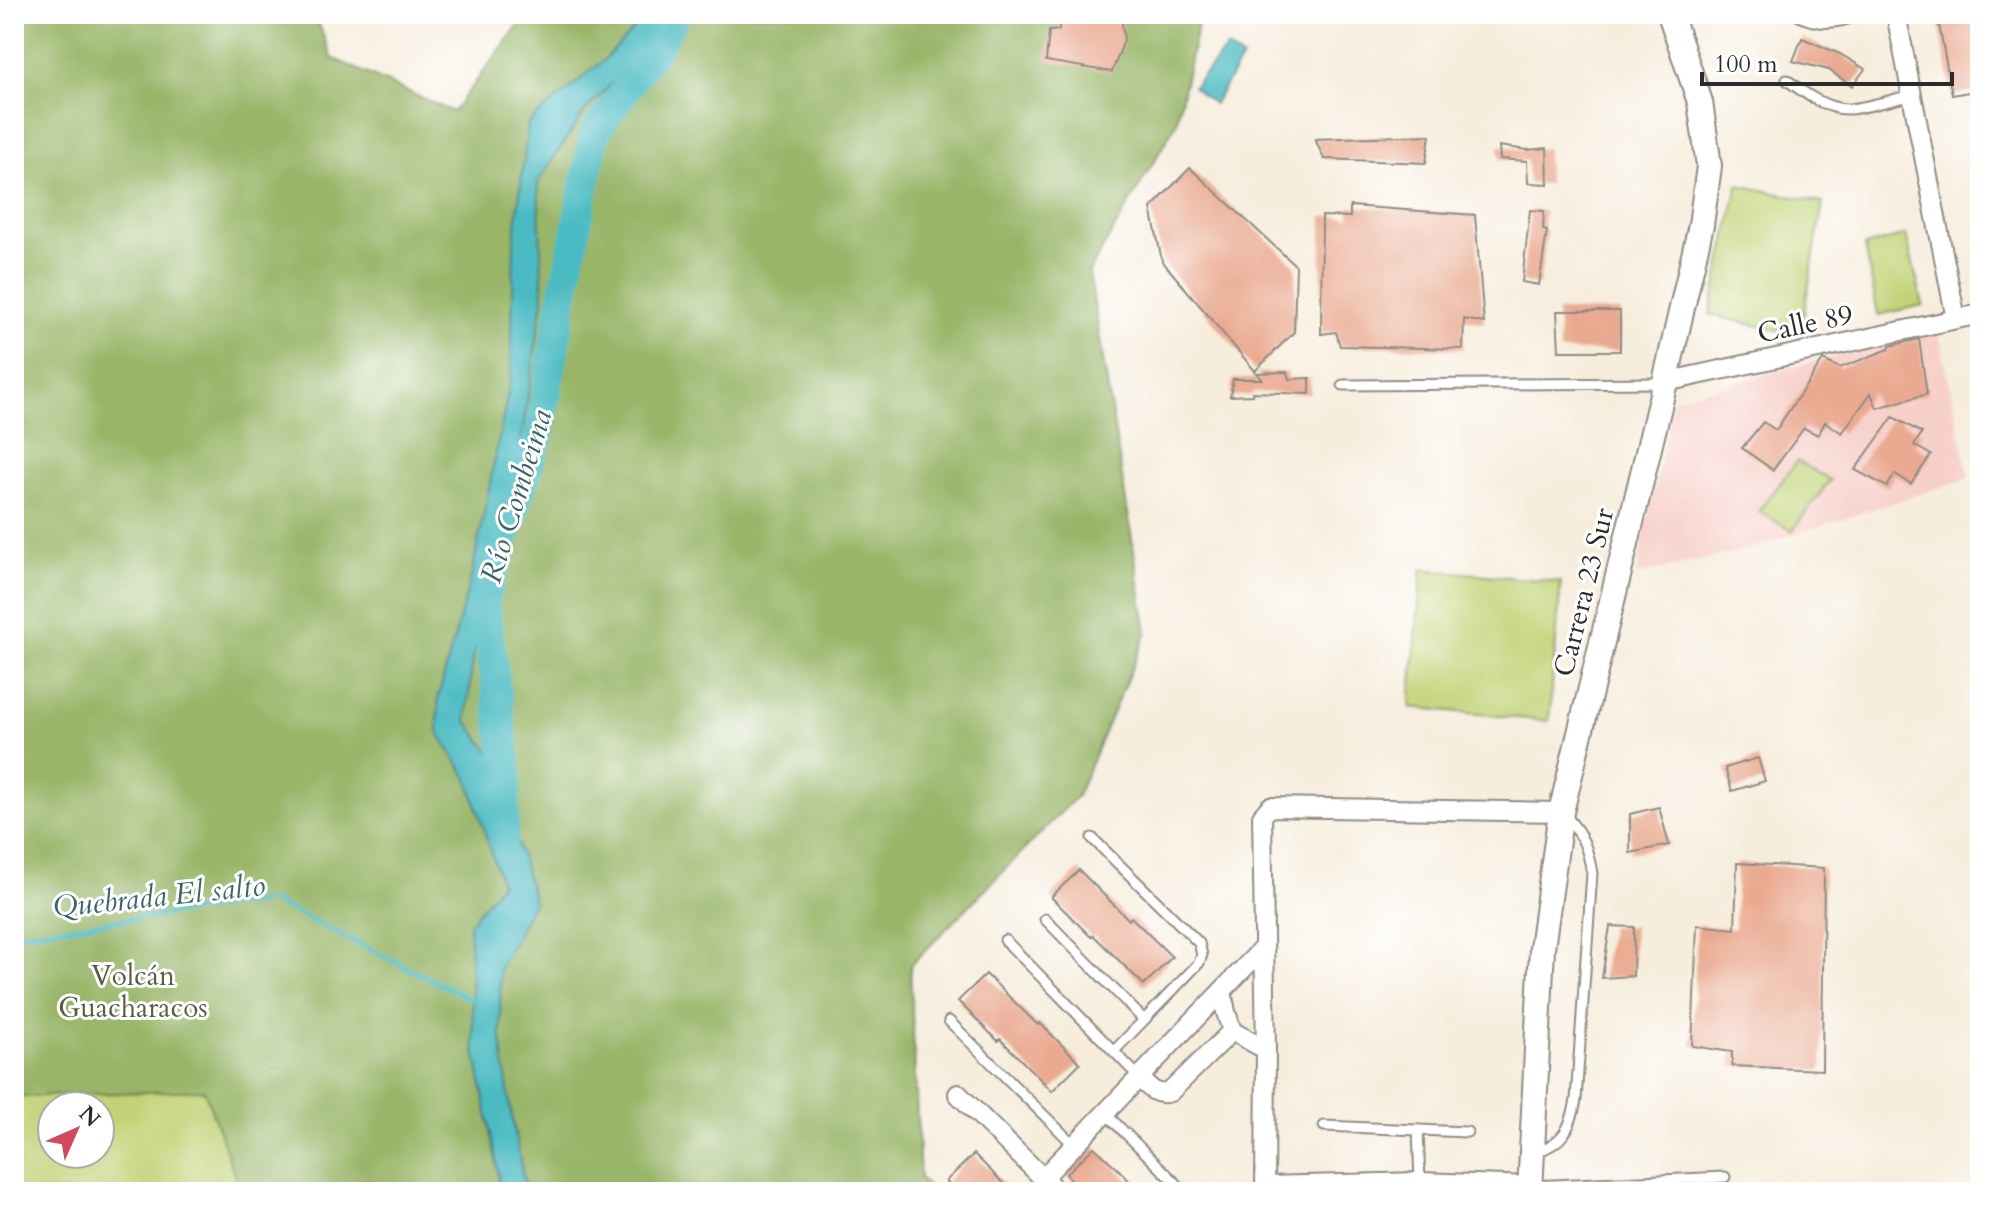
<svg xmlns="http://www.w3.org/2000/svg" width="1994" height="1206" font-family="Cardo,serif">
	<rect width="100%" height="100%" fill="#fff"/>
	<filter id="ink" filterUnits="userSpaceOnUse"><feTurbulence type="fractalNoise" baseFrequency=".0125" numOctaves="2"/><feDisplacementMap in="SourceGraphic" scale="16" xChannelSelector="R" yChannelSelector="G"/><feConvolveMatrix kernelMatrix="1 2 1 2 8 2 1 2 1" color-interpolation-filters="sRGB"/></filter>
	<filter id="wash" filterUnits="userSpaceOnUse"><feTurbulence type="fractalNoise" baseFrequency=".006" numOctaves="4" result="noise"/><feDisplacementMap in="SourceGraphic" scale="32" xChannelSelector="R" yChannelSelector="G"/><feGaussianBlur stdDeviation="1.8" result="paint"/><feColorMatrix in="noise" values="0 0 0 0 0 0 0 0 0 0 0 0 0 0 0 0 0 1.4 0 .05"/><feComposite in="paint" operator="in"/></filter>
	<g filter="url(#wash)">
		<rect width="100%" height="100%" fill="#f6eddc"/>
		<path fill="#f7d0c9" d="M 1939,332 L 1969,478 L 1746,550 L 1636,575 L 1673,399 L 1824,359 Z"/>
		<g fill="#c1d376" stroke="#767f50" stroke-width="2" fill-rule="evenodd">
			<path d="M 1738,185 L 1823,203 L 1800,335 L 1710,315 Z"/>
			<path d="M 1906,235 L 1923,305 L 1878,315 L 1865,246 Z"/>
			<path d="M 1797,461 L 1830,480 L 1792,531 L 1759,511 Z"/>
			<path d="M 1422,569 L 1561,582 L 1549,721 L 1410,707 Z"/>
			<path d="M 14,778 L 383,1192 L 14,1192 ZM 52,1106 L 100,1106 L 100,1154 L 52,1154 Z"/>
		</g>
		<path fill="#98b567" stroke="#627049" stroke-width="2" d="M 14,14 L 315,14 L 332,58 L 453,112 L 527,14 L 1200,14 L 1176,124 L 1089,272 L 1147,632 L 1077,796 L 910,966 L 920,1178 L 934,1192 L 241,1192 L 204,1090 L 14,1097 Z"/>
		<g fill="#4cbbc3" stroke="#3c7377" stroke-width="2">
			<path d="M 648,14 L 676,14 L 665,29 L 585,111 L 538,182 L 543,301 L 515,479 L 473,658 L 466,720 L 492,755 L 534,901 L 500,967 L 501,1037 L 510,1106 L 526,1192 L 500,1192 L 496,1160 L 474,1046 L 469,924 L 501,883 L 468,779 L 438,732 L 438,698 L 472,573 L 511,377 L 514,243 L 528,123 L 604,60 Z"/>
			<path d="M 1227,48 L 1242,58 L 1214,104 L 1193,87 Z"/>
		</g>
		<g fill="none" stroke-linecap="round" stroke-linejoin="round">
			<path stroke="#4cbbc3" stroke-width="5" d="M 14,934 L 272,901 L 475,1001"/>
			<path stroke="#4cbbc3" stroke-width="30" d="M 503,839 L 507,770 L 484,600 L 539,434 L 564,291 L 595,132 L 660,42 L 676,14"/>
		</g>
		<g id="blocks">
			<g fill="#eaaa91">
				<path d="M 1059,14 L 1121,14 L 1124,40 L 1112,72 L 1046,61 L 1049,31 L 1059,30 Z"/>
				<path d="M 1937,14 L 1980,14 L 1980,90 L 1952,95 Z"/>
				<path d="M 1802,38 L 1840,54 L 1865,69 L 1852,86 L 1829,70 L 1793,61 Z"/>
				<path d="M 1430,135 L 1426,163 L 1324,159 L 1315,139 Z"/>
				<path d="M 1499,146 L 1527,150 L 1547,148 L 1548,184 L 1528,183 L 1527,161 L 1500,159 Z"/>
				<path d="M 1190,168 L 1296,266 L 1294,332 L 1255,371 L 1162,261 L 1151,208 Z"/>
				<path d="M 1350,206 L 1475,215 L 1484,323 L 1464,319 L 1463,349 L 1340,346 L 1336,332 L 1321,334 L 1322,216 L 1350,217 Z"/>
				<path d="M 1530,210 L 1544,211 L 1543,230 L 1547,231 L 1539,285 L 1522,282 Z"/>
				<path d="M 1557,311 L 1620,311 L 1620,351 L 1559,351 Z"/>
				<path d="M 1919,339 L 1927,394 L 1877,408 L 1871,393 L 1842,433 L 1825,422 L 1818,435 L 1804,428 L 1773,470 L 1742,448 L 1763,422 L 1776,430 L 1823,360 L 1840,368 L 1889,349 L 1890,346 Z"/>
				<path d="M 1287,372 L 1289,379 L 1310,378 L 1310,394 L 1252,392 L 1253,395 L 1230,396 L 1233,379 L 1262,379 L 1257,373 Z"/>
				<path d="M 1893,417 L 1922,433 L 1914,445 L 1931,455 L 1911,484 L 1895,474 L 1887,487 L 1855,470 Z"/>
				<path d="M 1758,758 L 1765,781 L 1732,791 L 1725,768 Z"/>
				<path d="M 1659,807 L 1669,845 L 1630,853 L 1630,814 Z"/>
				<path d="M 1737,863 L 1824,868 L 1822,1070 L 1732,1066 L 1732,1052 L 1692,1046 L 1697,925 L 1735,929 Z"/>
				<path d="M 1079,870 L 1129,920 L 1131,917 L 1172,957 L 1144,985 L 1093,935 L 1091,937 L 1051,897 Z"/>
				<path d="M 1610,926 L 1634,927 L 1633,976 L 1602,978 Z"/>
				<path d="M 986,974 L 1038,1025 L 1040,1023 L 1080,1063 L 1052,1091 L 1000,1039 L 998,1041 L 958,1001 Z"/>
				<path d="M 1094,1147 L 1117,1168 L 1140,1192 L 1084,1192 L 1066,1174 Z"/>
				<path d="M 974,1154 L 996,1176 L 1013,1192 L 957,1192 L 946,1181 Z"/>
			</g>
		</g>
	</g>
	<g filter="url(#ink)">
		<use href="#blocks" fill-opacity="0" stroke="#908c84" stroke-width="2"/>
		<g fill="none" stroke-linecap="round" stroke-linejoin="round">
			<g stroke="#908c84" stroke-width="13">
				<g id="service">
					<path d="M 1795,14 C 1817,26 1838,25 1861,14"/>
					<path d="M 1787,80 C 1804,93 1827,110 1849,109 C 1866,108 1895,99 1912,95"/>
					<path d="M 1343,385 L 1662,383"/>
					<path d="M 1092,838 L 1199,943 L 1202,955 L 1199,963 L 1144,1020"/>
					<path d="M 1045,919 L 1144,1020 L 1114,1051"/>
					<path d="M 1005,940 L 1139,1077"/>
					<path d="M 949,1021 L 1074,1145"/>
					<path d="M 1105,1113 L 1185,1192"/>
					<path d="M 1324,1126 L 1418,1130 L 1420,1182"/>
					<path d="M 1418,1130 L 1467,1132"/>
					<path d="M 1535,1152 C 1563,1144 1571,1128 1576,1100 L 1592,873 C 1588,850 1583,833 1565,816"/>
					<path d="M 1532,1186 L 1725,1177"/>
				</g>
			</g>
			<g stroke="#908c84" stroke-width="22">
				<g id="minor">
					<path d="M 1896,14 L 1956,319"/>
					<path d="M 1665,382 L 1980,314"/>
					<path d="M 1222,991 L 1226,1012 L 1232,1031 L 1266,1050"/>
					<path d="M 1139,1077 C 1149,1087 1156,1097 1170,1092 L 1232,1031"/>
					<path d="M 958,1094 L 1057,1192"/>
					<path d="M 1043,1178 L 1264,947"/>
					<path d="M 1265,1186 L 1420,1182 L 1531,1186"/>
					<path d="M 1265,1192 L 1266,1050 L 1262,816 L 1270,807 L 1561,812"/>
				</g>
			</g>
			<g stroke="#908c84" stroke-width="28">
				<path id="secondary" d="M 1530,1192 L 1542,948 L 1561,812 L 1665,382 L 1701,225 L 1709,166 L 1700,102 L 1670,14"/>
			</g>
			<use href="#service" stroke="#fff" stroke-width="9"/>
			<use href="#minor" stroke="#fff" stroke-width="18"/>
			<use href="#secondary" stroke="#fff" stroke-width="24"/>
		</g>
	</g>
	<g text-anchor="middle" stroke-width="6" stroke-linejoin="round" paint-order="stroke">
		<g font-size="28" fill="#2b2b2b" stroke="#fff">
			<text transform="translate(1805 323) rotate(-12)" y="10">Calle 89</text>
			<text transform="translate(1583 592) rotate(-76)" y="10">Carrera 23 Sur</text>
		</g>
		<g font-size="28" fill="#585d42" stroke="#fff">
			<text x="133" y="985">Volcán<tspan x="133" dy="32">Guacharacos</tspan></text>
		</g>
		<g font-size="30" font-style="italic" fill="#386568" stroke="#fff">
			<text transform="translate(516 496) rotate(-73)" y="10">Río Combeima</text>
			<text transform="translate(159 896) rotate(-6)" y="10">Quebrada El salto</text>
		</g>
	</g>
	<rect width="1994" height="1206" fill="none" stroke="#fff" stroke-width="48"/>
	<g transform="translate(76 1130) rotate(45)"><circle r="38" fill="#ffffff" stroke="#aaaaaa" stroke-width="2"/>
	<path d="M0-6L14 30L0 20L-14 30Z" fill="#d1495b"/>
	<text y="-12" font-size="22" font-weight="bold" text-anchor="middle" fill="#2b2b2b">N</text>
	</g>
	<path d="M1702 72v12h250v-12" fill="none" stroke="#2b2b2b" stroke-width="4"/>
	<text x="1714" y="72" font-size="24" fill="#2b2b2b" stroke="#ffffff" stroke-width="6" paint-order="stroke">100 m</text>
</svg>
